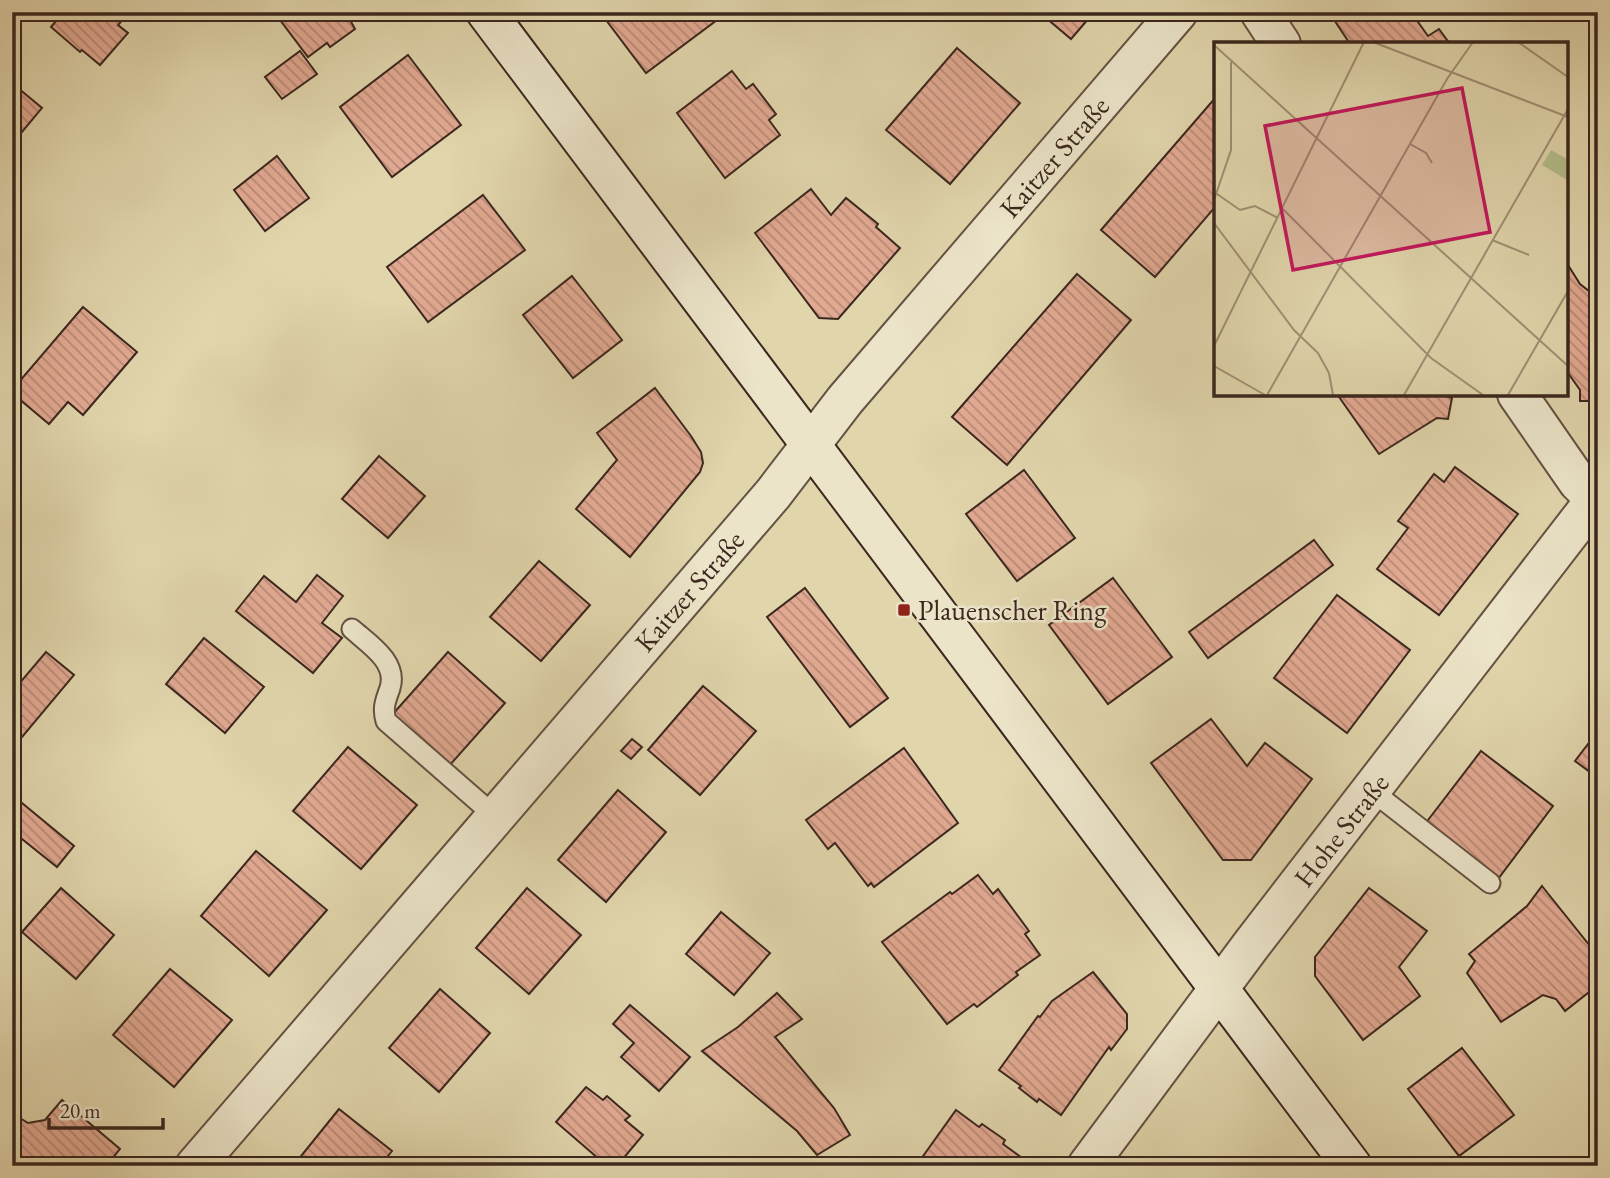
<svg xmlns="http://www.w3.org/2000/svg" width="1610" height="1178" font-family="'EB Garamond',serif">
	<defs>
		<pattern id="building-back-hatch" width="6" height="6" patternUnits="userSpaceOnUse" patternTransform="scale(1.75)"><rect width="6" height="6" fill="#e2a992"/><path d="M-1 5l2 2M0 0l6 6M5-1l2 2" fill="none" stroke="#b88a77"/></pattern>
	</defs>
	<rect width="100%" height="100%" fill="#e1d5ac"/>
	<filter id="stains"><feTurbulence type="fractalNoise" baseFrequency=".00286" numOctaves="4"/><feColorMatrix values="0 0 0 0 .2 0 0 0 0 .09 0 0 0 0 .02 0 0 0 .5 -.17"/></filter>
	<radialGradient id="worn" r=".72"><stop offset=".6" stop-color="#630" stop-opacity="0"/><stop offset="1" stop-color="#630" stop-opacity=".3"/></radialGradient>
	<g fill="url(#building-back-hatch)" stroke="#3b271e" stroke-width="2">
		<path d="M 60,12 L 129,12 L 118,25 L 128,33 L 100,65 L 82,50 L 80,52 L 51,27 L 62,14 Z"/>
		<path d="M 274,12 L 361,12 L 350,20 L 355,29 L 330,47 L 327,43 L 308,57 Z"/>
		<path d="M 600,12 L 717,12 L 721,17 L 646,73 Z"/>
		<path d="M 1039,12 L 1097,12 L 1091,20 L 1089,18 L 1071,39 Z"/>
		<path d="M 1329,12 L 1428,12 L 1429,14 L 1418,22 L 1428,36 L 1439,29 L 1450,44 L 1350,44 Z"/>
		<path d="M 957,48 L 1020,103 L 950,184 L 886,130 Z"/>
		<path d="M 300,51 L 317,74 L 282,99 L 265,77 Z"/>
		<path d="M 408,55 L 461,125 L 392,177 L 340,107 Z"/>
		<path d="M 732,71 L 746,89 L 753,84 L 776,114 L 769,120 L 780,135 L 725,178 L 677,113 Z"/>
		<path d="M 12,83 L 42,108 L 12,144 Z"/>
		<path d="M 1216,97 L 1216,206 L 1155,277 L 1101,230 Z"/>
		<path d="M 277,156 L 309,198 L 265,231 L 234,190 Z"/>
		<path d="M 811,189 L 831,215 L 846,198 L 878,224 L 876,227 L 900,248 L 838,319 L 819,318 L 755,233 Z"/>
		<path d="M 483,195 L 525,250 L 428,322 L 387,267 Z"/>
		<path d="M 1568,265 L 1580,284 L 1598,298 L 1598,401 L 1580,401 L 1580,390 L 1566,370 L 1566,266 Z"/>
		<path d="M 1077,274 L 1131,320 L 1007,465 L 952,417 Z"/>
		<path d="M 572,276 L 622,340 L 573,378 L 523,315 Z"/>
		<path d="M 83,307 L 137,352 L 83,415 L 68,402 L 49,424 L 12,393 L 12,390 Z"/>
		<path d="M 655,388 L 691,436 L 701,452 L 703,463 L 700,472 L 630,557 L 576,509 L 617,460 L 597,433 Z"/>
		<path d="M 1337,394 L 1441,394 L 1452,398 L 1448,419 L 1437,418 L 1379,454 Z"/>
		<path d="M 379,456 L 425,496 L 388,538 L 342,499 Z"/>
		<path d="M 1455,467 L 1518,514 L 1439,615 L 1377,569 L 1408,528 L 1398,521 L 1434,474 L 1444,482 Z"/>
		<path d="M 1024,470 L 1075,538 L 1017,581 L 966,514 Z"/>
		<path d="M 1314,540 L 1333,565 L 1208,658 L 1189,632 Z"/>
		<path d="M 539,561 L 590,605 L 541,661 L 490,617 Z"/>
		<path d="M 317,575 L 343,596 L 322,623 L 342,638 L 313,673 L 236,611 L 264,576 L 296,602 Z"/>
		<path d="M 1113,578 L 1172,657 L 1108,704 L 1049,625 Z"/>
		<path d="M 805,588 L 888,698 L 850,727 L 767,617 Z"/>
		<path d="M 1337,595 L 1410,650 L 1347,733 L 1274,678 Z"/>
		<path d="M 204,638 L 264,687 L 225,733 L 166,684 Z"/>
		<path d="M 46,652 L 74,675 L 12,749 L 12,692 Z"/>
		<path d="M 448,652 L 505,703 L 449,766 L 392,715 Z"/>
		<path d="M 703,686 L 756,731 L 700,795 L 648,750 Z"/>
		<path d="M 1211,719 L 1247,766 L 1265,743 L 1312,779 L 1251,860 L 1223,860 L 1151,763 Z"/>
		<path d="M 1598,731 L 1598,778 L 1575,761 Z"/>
		<path d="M 632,739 L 642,747 L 631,759 L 621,751 Z"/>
		<path d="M 348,747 L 417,805 L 361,869 L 293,811 Z"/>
		<path d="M 904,748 L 958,823 L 874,887 L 871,883 L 868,886 L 835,843 L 828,849 L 806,820 Z"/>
		<path d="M 1481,751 L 1553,806 L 1498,879 L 1425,824 Z"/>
		<path d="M 618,790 L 666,832 L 606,902 L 558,860 Z"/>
		<path d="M 22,803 L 74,846 L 57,867 L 12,831 L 12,815 Z"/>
		<path d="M 256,851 L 327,910 L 269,976 L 201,916 Z"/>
		<path d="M 978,875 L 993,894 L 998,889 L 1029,931 L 1025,934 L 1040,955 L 1016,972 L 1018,975 L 977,1007 L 974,1004 L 947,1024 L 882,942 L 950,892 L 952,894 Z"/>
		<path d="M 1542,886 L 1598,956 L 1598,985 L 1565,1011 L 1556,999 L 1543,995 L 1501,1022 L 1467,973 L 1475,961 L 1469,954 L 1527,906 Z"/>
		<path d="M 61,888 L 114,935 L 76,979 L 22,932 Z"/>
		<path d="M 527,888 L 581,935 L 529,994 L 476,948 Z"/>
		<path d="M 1369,888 L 1427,931 L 1399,967 L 1420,996 L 1363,1040 L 1315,976 L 1315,957 Z"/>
		<path d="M 721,912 L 770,953 L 734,995 L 686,954 Z"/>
		<path d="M 170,969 L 232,1020 L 174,1087 L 113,1035 Z"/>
		<path d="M 1093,972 L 1127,1014 L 1127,1029 L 1111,1050 L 1109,1047 L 1061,1115 L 1039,1099 L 1037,1102 L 1019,1088 L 1021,1086 L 999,1070 L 1038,1016 L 1040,1017 L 1052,1001 Z"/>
		<path d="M 440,989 L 490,1033 L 439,1092 L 389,1048 Z"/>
		<path d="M 777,993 L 802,1019 L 775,1037 L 834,1108 L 850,1135 L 817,1155 L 797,1131 L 702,1051 L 738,1027 Z"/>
		<path d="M 630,1005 L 690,1057 L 659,1091 L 621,1057 L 634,1043 L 613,1024 Z"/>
		<path d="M 1462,1048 L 1514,1115 L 1459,1156 L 1408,1089 Z"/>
		<path d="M 586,1087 L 603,1100 L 607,1096 L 630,1116 L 625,1120 L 643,1135 L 617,1166 L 607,1166 L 556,1122 Z"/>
		<path d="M 62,1100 L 120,1149 L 106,1166 L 12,1166 L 12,1113 L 28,1123 L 45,1120 Z"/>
		<path d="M 339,1109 L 392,1151 L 380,1166 L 293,1166 Z"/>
		<path d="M 956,1110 L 979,1127 L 982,1124 L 1005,1140 L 1003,1144 L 1025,1160 L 1021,1166 L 916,1166 Z"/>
	</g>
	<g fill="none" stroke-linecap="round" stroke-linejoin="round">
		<g stroke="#645242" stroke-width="23">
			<g id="lane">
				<path d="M 352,629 C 369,644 398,662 390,688 C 386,700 382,707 386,721 L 496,817"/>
				<path d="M 1372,791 L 1490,883"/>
			</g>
		</g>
		<g stroke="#645242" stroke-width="42">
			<g id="street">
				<path d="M 1260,12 L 1281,44"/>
				<path d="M 1517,394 L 1578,482 L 1595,499"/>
				<path d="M 195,1166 L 773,494 L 845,400 L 1178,12"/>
				<path d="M 1087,1166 L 1252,944 L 1598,496"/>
			</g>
		</g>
		<g stroke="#3b271e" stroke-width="42">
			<path id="secondary" d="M 486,12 L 1352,1166"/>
		</g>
		<use href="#lane" stroke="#ece4c9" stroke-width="19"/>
		<use href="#street" stroke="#ece4c9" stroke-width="38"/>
		<use href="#secondary" stroke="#ece4c9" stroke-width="38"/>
	</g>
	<rect fill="#8f2418" stroke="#ece4c9" stroke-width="2.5" x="897" y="603" width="14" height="14" rx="3.5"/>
	<g text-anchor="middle" stroke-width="5" stroke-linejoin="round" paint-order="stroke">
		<g font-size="28" fill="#3b271e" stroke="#ece4c9">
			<text transform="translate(1054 157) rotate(-49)" y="10">Kaitzer Straße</text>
			<text transform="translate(689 591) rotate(-49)" y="10">Kaitzer Straße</text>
			<text transform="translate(1341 830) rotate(-52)" y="10">Hohe Straße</text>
		</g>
		<g font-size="28" fill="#3b271e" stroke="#ece4c9" text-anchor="start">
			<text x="918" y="620">Plauenscher Ring</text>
		</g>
	</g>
	<g transform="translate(1214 42)">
		<rect width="354" height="354" fill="#e1d5ac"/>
		<path d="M 337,108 L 353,117 L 353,138 L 328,123 Z" fill="#b2bd8a"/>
		<path fill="none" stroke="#9f8f73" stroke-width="2" d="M 159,0 L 354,75M 304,0 L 354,35M 0,3 L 354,324M 196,102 L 212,111 L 218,121M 3,152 L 26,168 L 41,164 L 64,176M 0,158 L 17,108 L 17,20M 69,167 L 217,316 L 269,353M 0,181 L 80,288 L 104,311 L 115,331 L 119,353M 278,198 L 315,213M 0,304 L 150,0M 0,324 L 51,353M 53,353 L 233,37 L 259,0M 190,353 L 354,67M 294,353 L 354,249"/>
		<path fill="#c2185b" fill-opacity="0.15" stroke="#c2185b" stroke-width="3.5" d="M 248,46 L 276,190 L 79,228 L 51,84 Z"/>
		<rect width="354" height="354" fill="none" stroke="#3b271e" stroke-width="3.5"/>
	</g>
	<rect width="1610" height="1178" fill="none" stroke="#e1d5ac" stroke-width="42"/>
	<rect x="14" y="14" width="1582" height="1150" fill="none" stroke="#3b271e" stroke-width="3.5"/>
	<rect x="21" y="21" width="1568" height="1136" fill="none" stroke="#3b271e" stroke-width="2"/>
	<path d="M49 1118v10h114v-10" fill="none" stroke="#3b271e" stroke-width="3.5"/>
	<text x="60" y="1118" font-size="21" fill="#3b271e" stroke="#ece4c9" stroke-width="5" paint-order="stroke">20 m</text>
	<rect width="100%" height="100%" filter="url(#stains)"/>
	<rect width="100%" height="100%" fill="url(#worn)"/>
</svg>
